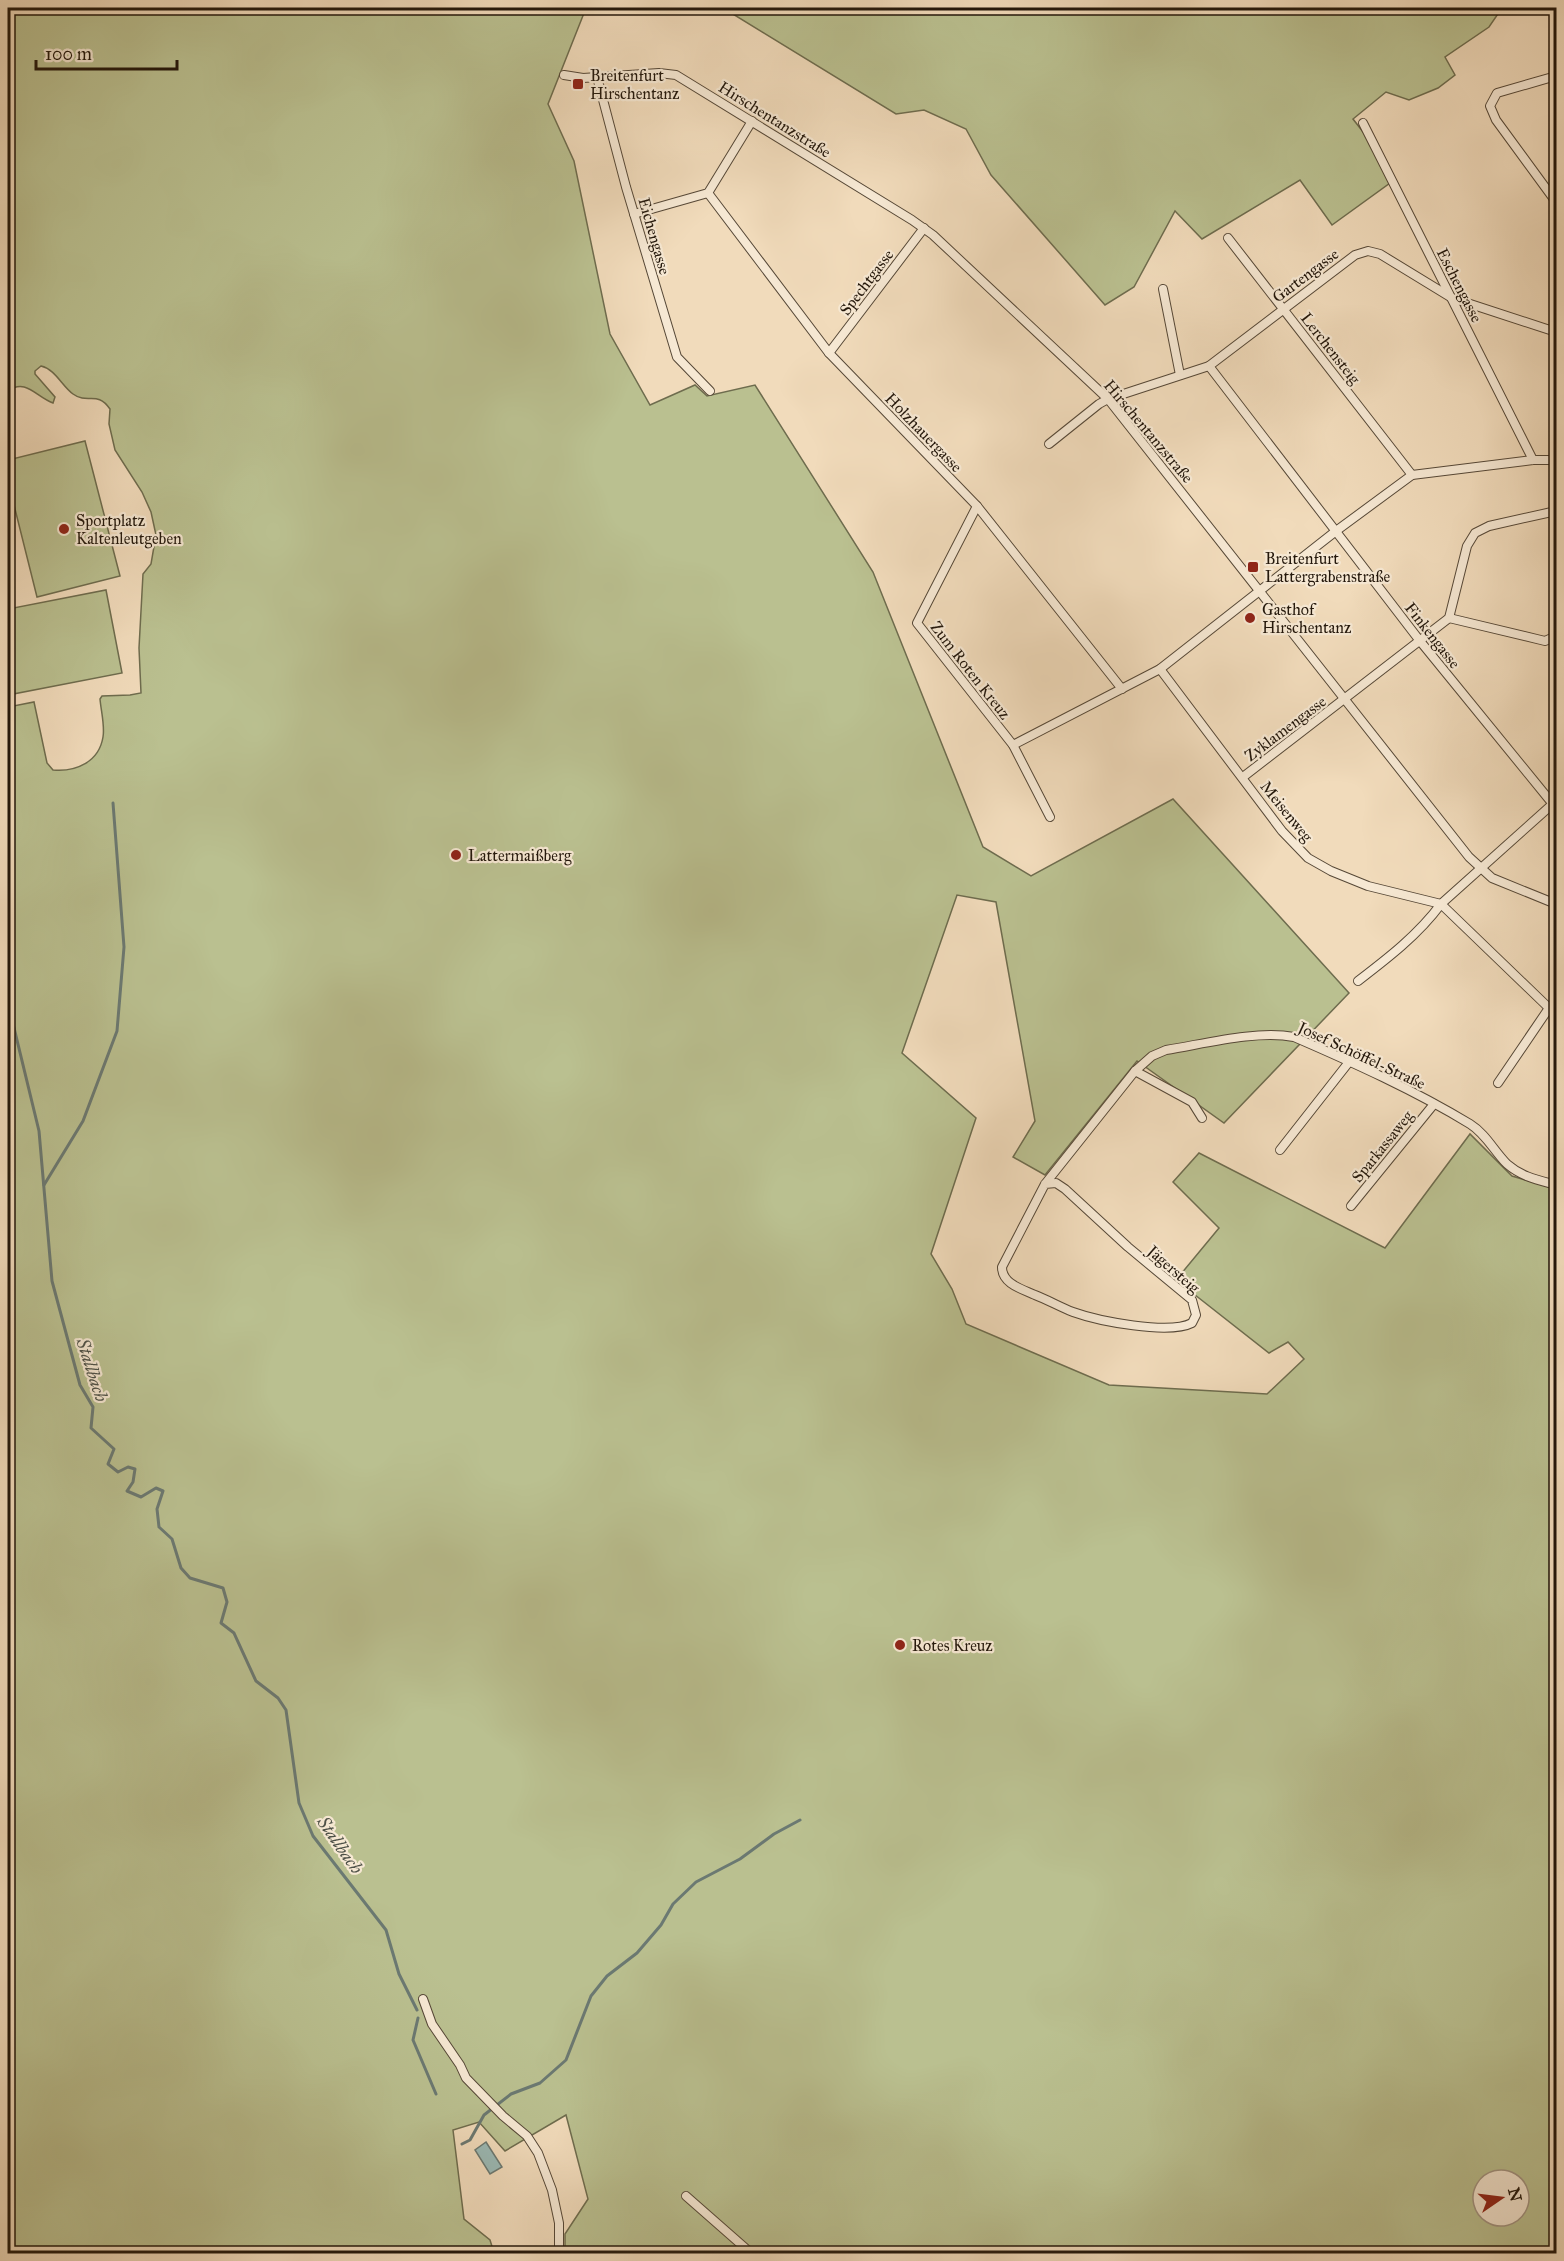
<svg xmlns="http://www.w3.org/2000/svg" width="1564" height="2261" font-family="'IM FELL Great Primer',serif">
	<rect width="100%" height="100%" fill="#f1dbbb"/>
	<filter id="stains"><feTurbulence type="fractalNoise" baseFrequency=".00333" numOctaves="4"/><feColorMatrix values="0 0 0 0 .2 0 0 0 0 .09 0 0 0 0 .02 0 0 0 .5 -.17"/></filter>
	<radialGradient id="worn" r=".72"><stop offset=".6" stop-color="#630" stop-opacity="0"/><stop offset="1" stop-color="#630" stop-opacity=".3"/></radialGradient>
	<g fill="#bac090" stroke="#6e6c4e" stroke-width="1.5" fill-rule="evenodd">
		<path d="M 8,8 L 586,8 L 548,104 L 574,161 L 610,334 L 650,405 L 695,385 L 707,396 L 755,385 L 873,572 L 983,847 L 1031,876 L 1173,799 L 1349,993 L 1224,1123 L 1137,1061 L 1045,1175 L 1013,1157 L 1035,1121 L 996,902 L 957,895 L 902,1053 L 976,1118 L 931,1254 L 952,1289 L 966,1324 L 1109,1385 L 1267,1394 L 1304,1359 L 1288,1342 L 1269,1353 L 1176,1280 L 1219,1228 L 1173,1182 L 1199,1153 L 1385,1248 L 1470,1134 L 1512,1176 L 1556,1189 L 1556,2253 L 565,2253 L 565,2234 L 588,2199 L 566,2115 L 505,2151 L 479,2122 L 453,2130 L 464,2219 L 490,2240 L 494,2253 L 8,2253 L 8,707 L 34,702 L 47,763 L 53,770 C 76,772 99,762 103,737 C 105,726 101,711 100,699 L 102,696 L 130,695 L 141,693 L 139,648 L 143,574 L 151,564 L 156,535 L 151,512 L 142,492 L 115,450 L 109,424 L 110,409 C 97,390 88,405 73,394 C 62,386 55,369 41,366 L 35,371 L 35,374 L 55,397 L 53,403 C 36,397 26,378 8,391 ZM 1483,2180 L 1519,2180 L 1519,2216 L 1483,2216 Z"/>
		<path d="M 723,8 L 1502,8 L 1489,27 L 1445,57 L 1455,75 L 1438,88 L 1409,100 L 1386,92 L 1353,119 L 1367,137 L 1390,183 L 1332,225 L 1300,180 L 1202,239 L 1175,211 L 1134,287 L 1105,305 L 991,175 L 966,129 L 924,110 L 896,114 Z"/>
		<path d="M 85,441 L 120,576 L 37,597 L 8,481 L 8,460 Z"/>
		<path d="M 106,590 L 122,673 L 8,695 L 8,609 Z"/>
	</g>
	<path fill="#9bbab6" stroke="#6b7972" stroke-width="1.5" d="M 486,2142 L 502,2167 L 490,2174 L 475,2150 Z"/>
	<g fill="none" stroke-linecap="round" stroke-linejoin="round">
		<g stroke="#6b7972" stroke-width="3">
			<path d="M 8,1003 L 39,1131 L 52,1281 L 80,1385 L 93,1407 L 91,1428 L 114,1449 L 108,1464 L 118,1472 L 128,1467 L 135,1469 L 133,1482 L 127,1491 L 141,1497 L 156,1488 L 163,1491 L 157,1509 L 159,1527 L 172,1539 L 181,1568 L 190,1578 L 223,1588 L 227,1602 L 221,1623 L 234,1633 L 256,1681 L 278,1698 L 286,1710 L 299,1803 L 313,1836 L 386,1930 L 399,1974 L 417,2010"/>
			<path d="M 44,1185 L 83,1121 L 117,1031 L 124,947 L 113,803"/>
			<path d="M 418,2018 L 413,2040 L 436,2094"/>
			<path d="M 462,2144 L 470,2140 L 484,2115 L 511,2094 L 540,2083 L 566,2060 L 591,1996 L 607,1976 L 637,1953 L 661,1925 L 673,1904 L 696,1882 L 740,1859 L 774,1834 L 800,1820"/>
		</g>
		<g stroke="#564837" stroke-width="10">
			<g id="minor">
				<path d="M 564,75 L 583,78 L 659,73 L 676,75 L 912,220 L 933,235 L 1108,399 L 1469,857 L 1492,878 L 1556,904"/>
				<path d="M 1556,76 L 1497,93 L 1490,106 L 1496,120 L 1556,202"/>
				<path d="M 597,77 L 626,187 L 677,357 L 710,391"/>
				<path d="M 1363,123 L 1533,460"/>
				<path d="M 708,193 L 829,353 L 977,506 L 1122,689"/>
				<path d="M 634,214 L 708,193 L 752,121"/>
				<path d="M 1228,238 L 1412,475"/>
				<path d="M 1163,289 L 1180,375"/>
				<path d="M 829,353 L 924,228"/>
				<path d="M 1209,366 L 1420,641 L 1552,803"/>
				<path d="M 1049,444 L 1099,404 L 1108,399 L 1209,366 L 1355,255 L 1368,251 L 1380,254 L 1452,298 L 1556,332"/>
				<path d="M 977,506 L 917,623 L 1013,745 L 1050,817"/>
				<path d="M 1449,618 L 1545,641 L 1556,636"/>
				<path d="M 1160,669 L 1282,831 L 1308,858 L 1331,871 L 1368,886 L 1441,904 L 1549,1008 L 1556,1011"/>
				<path d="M 1013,745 L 1160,669 L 1336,531 L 1412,475 L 1533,460 L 1556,460"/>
				<path d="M 1243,777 L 1449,618 L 1467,546 L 1475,533 L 1489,526 L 1556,511"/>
				<path d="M 1358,981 C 1388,958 1418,935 1441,904 L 1556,801"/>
				<path d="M 1135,1071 L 1192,1102 L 1202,1118"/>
				<path d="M 1498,1083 L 1549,1008"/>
				<path d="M 1280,1150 L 1349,1062"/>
				<path d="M 1045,1184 L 1056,1183 L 1065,1189 L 1128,1247 L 1192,1300 L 1196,1315 L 1192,1323 C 1169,1335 1098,1321 1073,1312 C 1060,1307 1048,1300 1035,1295 C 1022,1289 1002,1284 1002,1267 L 1045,1184 L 1135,1071 L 1152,1056 L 1166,1050 C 1204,1044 1256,1030 1294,1037 C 1354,1063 1414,1090 1470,1124 C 1486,1134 1494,1151 1507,1164 C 1522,1177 1538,1180 1556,1185"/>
				<path d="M 1351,1206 L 1434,1104"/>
				<path d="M 423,1999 L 432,2024 L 460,2065 L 466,2078 L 503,2116 L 527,2136 L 538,2153 L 552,2190 L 559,2223 L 559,2254"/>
				<path d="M 686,2196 L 752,2254"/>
			</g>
		</g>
		<use href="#minor" stroke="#f6e8d3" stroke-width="8"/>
	</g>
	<g fill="#8f2418" stroke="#f6e8d3" stroke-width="2">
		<rect x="572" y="78" width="12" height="12" rx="3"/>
		<circle cx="64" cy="529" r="6"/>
		<rect x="1247" y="561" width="12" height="12" rx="3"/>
		<circle cx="1250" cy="618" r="6"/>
		<circle cx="456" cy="855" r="6"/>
		<circle cx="900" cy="1645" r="6"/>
	</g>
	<g text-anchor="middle" stroke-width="4.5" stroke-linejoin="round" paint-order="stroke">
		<g font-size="16" fill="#23170b" stroke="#f6e8d3" text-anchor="start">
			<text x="590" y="81">Breitenfurt<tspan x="590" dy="18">Hirschentanz</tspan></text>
			<text x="76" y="526">Sportplatz<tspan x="76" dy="18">Kaltenleutgeben</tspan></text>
			<text x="1265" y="564">Breitenfurt<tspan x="1265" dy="18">Lattergrabenstraße</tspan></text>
			<text x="1262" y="615">Gasthof<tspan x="1262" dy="18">Hirschentanz</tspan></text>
			<text x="468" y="861">Lattermaißberg</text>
			<text x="912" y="1651">Rotes Kreuz</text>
		</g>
		<g font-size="16" fill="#23170b" stroke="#f6e8d3">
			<text transform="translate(775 119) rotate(32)" y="6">Hirschentanzstraße</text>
			<text transform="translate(655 236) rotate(74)" y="6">Eichengasse</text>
			<text transform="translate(1305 275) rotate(-37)" y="6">Gartengasse</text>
			<text transform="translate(866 282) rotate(-53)" y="6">Spechtgasse</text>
			<text transform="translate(1460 285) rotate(63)" y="6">Eschengasse</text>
			<text transform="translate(1331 348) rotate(52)" y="6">Lerchensteig</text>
			<text transform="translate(1149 431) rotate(50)" y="6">Hirschentanzstraße</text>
			<text transform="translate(924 432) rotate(46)" y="6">Holzhauergasse</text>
			<text transform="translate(1433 635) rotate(52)" y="6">Finkengasse</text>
			<text transform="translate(971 670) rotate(52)" y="6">Zum Roten Kreuz</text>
			<text transform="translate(1285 728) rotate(-37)" y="6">Zyklamengasse</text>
			<text transform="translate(1287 811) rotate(51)" y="6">Meisenweg</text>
			<text transform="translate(1362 1055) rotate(25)" y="6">Josef Schöffel-Straße</text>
			<text transform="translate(1382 1146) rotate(-51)" y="6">Sparkassaweg</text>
			<text transform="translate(1174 1269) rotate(41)" y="6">Jägersteig</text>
		</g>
		<g font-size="18" font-style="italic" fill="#4d5047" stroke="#f6e8d3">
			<text transform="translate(92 1370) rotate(72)" y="6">Stallbach</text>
			<text transform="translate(340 1845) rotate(55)" y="6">Stallbach</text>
		</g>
	</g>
	<rect width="1564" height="2261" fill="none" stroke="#f1dbbb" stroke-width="30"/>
	<rect x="9" y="9" width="1546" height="2243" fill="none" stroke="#23170b" stroke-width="3"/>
	<rect x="15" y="15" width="1534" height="2231" fill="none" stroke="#23170b" stroke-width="1.5"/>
	<g transform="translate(1501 2198) rotate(76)"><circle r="28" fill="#f6e8d3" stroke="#a29483" stroke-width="1.5"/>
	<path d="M0-4.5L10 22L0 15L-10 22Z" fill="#8f2418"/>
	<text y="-9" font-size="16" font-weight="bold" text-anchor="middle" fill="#23170b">N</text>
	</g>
	<path d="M36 60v9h141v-9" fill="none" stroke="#23170b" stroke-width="3"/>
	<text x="45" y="60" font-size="18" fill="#23170b" stroke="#f6e8d3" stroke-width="4.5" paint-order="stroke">100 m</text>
	<rect width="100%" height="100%" filter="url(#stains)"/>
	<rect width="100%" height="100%" fill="url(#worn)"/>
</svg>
